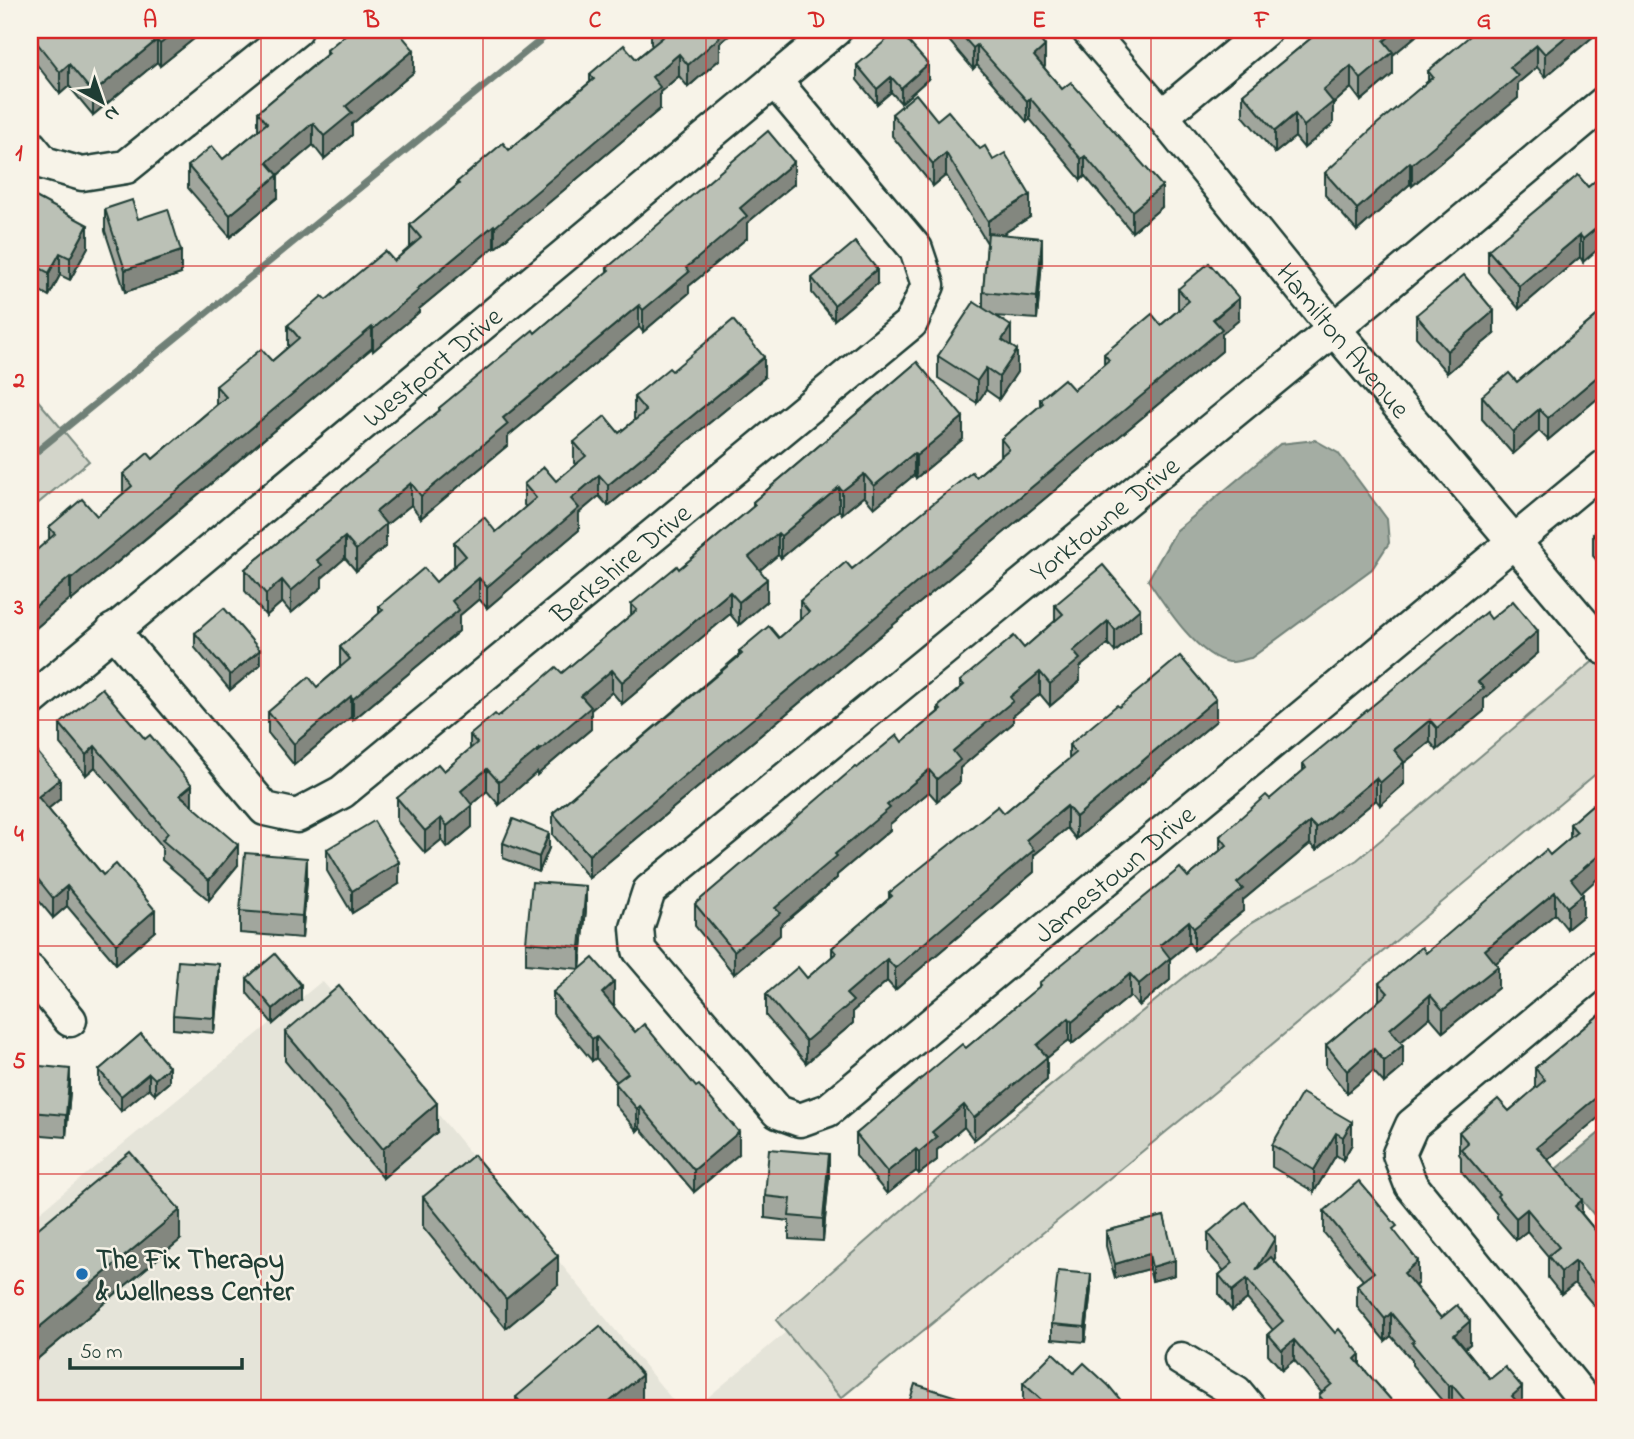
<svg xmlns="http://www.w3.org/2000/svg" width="1634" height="1439" font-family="'Indie Flower',sans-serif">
	<rect width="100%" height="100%" fill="#f7f3e8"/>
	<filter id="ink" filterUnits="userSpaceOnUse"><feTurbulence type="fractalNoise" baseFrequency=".0143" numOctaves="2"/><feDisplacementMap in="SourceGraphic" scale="14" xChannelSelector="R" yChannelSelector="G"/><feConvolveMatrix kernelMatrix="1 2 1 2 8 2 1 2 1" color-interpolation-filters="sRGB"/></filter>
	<g filter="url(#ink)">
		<g fill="#e5e4d9">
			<path d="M 322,981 L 428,1102 L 680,1409 L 30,1409 L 30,1200 L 40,1212 Z"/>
			<path d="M 786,1332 L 841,1398 L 827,1409 L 694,1409 Z"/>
		</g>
		<g fill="#d3d5ca" stroke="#79897f" stroke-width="2">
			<path d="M 30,391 L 89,461 L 30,510 Z"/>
			<path d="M 1597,658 L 1604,666 L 1604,767 L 1216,1091 L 841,1398 L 776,1320 L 958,1161 L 1251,923 L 1357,860 Z"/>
		</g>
		<g fill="#a4ada3" stroke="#6f8077" stroke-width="2">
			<path d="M 1315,440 L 1338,453 L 1387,519 L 1389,543 L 1372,569 L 1251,658 C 1245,659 1235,663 1229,662 C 1198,658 1164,604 1148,580 L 1176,531 L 1280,444 Z"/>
			<path d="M 1604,1129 L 1604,1227 L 1556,1169 Z"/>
		</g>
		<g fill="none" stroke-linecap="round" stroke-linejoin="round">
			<path stroke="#6f8077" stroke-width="7" d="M 30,457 L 553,30"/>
			<g stroke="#1f3d34" stroke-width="37">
				<g id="minor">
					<path id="s1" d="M 1088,30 L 1162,116 L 1334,329 L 1604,648"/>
					<path id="s2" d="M 1604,103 L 1334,329 L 649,891 L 637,928 L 639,950 L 778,1112 L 800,1120 L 828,1110 L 1604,467"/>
					<path d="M 1162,116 L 1265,30"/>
					<path d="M 30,146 L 44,163 L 82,174 L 126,167 L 296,30"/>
					<path id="s3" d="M 113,630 L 265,809 L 297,816 L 342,792 L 911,323 L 928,285 L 916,249 L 774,80"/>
					<path id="s4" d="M 30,701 L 835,30"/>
					<path d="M 30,971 L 70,1020"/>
					<path d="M 1181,1359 L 1236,1392 L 1250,1409"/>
					<path d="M 1592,1409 L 1411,1185 L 1399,1154 L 1412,1125 L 1604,965"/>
				</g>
			</g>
			<use href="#minor" stroke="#f7f3e8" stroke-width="32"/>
		</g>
		<g fill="#a1a69d" stroke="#1f3d34" stroke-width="2">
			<path d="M 30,30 L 205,30 L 160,66 L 157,62 L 93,115 L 69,86 L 60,94 L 30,56 Z"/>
			<path d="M 651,30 L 736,30 L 720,43 L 720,59 L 688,87 L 679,76 L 660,92 L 660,109 L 495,248 L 494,247 L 419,309 L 419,312 L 373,351 L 372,348 L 130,552 L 71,601 L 70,599 L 30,633 L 30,556 L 49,540 L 49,527 L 97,516 L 123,494 L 123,474 L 153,459 L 216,405 L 216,386 L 272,361 L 288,347 L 288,325 L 326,300 L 394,261 L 410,247 L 410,225 L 457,185 L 457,182 L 509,150 L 590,82 L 590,74 L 636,59 L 652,46 L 651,44 Z"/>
			<path d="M 940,30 L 1031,30 L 1045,66 L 1044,68 L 1162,207 L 1132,232 L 1085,176 L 1081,180 L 1030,119 L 1027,122 L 977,65 L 973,69 Z"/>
			<path d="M 1161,30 L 1176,30 L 1167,37 Z"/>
			<path d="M 1321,30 L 1423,30 L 1393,55 L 1393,74 L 1361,101 L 1351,88 L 1333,104 L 1333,124 L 1304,148 L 1295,137 L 1275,153 L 1243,116 L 1243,94 Z"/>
			<path d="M 1601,30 L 1545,77 L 1537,67 L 1518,83 L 1518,98 L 1412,186 L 1410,184 L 1357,231 L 1325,195 L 1325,173 L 1428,81 L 1428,71 L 1484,35 Z"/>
			<path d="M 327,50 L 414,72 L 352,124 L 352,135 L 324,159 L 313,145 L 278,175 L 278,197 L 230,237 L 188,188 L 188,166 L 223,159 L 258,130 L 258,112 L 327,54 Z"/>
			<path d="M 857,65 L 928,79 L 901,103 L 891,92 L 877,104 L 857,80 Z"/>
			<path d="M 892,114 L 937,120 L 1030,217 L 1003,234 L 1042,260 L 1037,319 L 995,316 L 1011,347 L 1017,372 L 999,399 L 986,390 L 977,403 L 938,378 L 938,356 L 983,308 L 983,292 L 987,243 L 946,175 L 933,186 L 892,136 Z"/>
			<path d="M 794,184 L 747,223 L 747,238 L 689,286 L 689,293 L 643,332 L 639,327 L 508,436 L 508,445 L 421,518 L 411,505 L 386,525 L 386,546 L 356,571 L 345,558 L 322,578 L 322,587 L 291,613 L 282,602 L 266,616 L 245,591 L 245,569 L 439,411 L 439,408 L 535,333 L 607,272 L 607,268 Z"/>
			<path d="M 1588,187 L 1583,262 L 1580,257 L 1519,309 L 1488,272 L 1488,250 Z"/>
			<path d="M 30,200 L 88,247 L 70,280 L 60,275 L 49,296 L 30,285 Z"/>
			<path d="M 105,209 L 138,219 L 181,274 L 125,292 L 105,231 Z"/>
			<path d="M 812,278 L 877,284 L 834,320 L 812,293 Z"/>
			<path d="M 1178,289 L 1239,320 L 1222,334 L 1222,351 L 589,878 L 553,835 L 553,813 L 739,655 L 739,651 L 779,638 L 800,620 L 800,601 L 852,569 L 976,477 L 1001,456 L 1001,439 L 1040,406 L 1040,399 L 1074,390 L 1104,365 L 1104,354 L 1161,325 L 1178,310 Z"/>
			<path d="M 1604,310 L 1604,393 L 1548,440 L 1539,431 L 1513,454 L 1482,419 L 1482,396 L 1517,382 Z"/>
			<path d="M 1416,315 L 1494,334 L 1447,373 L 1416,337 Z"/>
			<path d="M 917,362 L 963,439 L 916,478 L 914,475 L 874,508 L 864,496 L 842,514 L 839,510 L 781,558 L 778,555 L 760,570 L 767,601 L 739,625 L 730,614 L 622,704 L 612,692 L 591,710 L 591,729 L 537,775 L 537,772 L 499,805 L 487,791 L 472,804 L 472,827 L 447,848 L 441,840 L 425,853 L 397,821 L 397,798 L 444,771 L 470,749 L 470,735 L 562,673 L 631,615 L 631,604 L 679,569 L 753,507 L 753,502 Z"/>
			<path d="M 672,371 L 764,378 L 608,506 L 599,496 L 579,513 L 579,530 L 487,608 L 479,599 L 459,616 L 459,631 L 353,720 L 351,717 L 294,765 L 268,733 L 268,712 L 317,687 L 340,667 L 340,647 L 379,614 L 379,606 L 436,582 L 455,565 L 454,564 L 454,542 L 496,532 L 526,507 L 524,505 L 524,484 L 556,481 L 576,465 L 574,463 L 574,442 L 619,433 L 635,420 L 634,419 L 634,397 Z"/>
			<path d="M 1604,524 L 1604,569 L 1593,556 L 1593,534 Z"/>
			<path d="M 1055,605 L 1140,631 L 1115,652 L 1108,644 L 1080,667 L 1080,681 L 1050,706 L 1040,694 L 1013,716 L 1013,723 L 960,768 L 960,782 L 937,801 L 929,792 L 890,824 L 890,830 L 837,875 L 837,878 L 780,926 L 780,935 L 734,974 L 695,926 L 695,904 L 857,768 L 902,742 L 938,712 L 938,707 L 960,688 L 960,681 L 1024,648 L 1055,621 Z"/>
			<path d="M 1491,619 L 1538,653 L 1484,699 L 1484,711 L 1437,750 L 1430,742 L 1404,763 L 1404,784 L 1380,805 L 1376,800 L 1316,850 L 1310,844 L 1243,900 L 1243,911 L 1194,950 L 1189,943 L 1170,959 L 1170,980 L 1139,1006 L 1130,996 L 1072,1044 L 1069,1040 L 1047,1058 L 1047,1080 L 974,1140 L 964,1127 L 937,1150 L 937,1160 L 919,1174 L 916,1171 L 887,1194 L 856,1156 L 856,1134 L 966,1048 L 1039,987 L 1039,983 L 1188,877 L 1220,851 L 1220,836 L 1270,799 L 1303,771 L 1303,763 Z"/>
			<path d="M 195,633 L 260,665 L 230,690 L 195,648 Z"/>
			<path d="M 1119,707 L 1216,721 L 1076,839 L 1067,828 L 1034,855 L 1034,872 L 895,990 L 887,981 L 853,1011 L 853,1023 L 806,1063 L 766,1016 L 766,994 L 807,978 L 832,957 L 832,948 L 889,899 L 889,893 L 1004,813 L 1069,759 L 1069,745 Z"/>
			<path d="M 60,724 L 192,805 L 238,865 L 209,900 L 162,860 L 162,846 L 95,767 L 86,775 L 60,744 Z"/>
			<path d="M 30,750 L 60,799 L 48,809 L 103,875 L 155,931 L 116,964 L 67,906 L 53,918 L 30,890 Z"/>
			<path d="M 1592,805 L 1582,892 L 1583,916 L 1567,929 L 1555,914 L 1496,963 L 1498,988 L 1443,1032 L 1430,1017 L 1401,1042 L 1403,1067 L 1384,1083 L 1373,1071 L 1347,1093 L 1326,1067 L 1326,1045 L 1379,1001 L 1379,983 L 1426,953 L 1550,855 L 1570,838 L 1570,824 Z"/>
			<path d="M 503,843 L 549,848 L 539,872 L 503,858 Z"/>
			<path d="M 327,849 L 399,884 L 352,913 L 327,871 Z"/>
			<path d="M 307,880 L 302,938 L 240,933 L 240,911 Z"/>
			<path d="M 586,909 L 580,969 L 526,964 L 526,942 Z"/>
			<path d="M 247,978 L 301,1000 L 273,1024 L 247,993 Z"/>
			<path d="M 219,979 L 214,1033 L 173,1029 L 173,1015 Z"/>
			<path d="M 553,992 L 614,1005 L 613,1006 L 739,1154 L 694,1192 L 640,1128 L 637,1131 L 615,1105 L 615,1083 L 617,1082 L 596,1058 L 592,1061 L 553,1014 Z"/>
			<path d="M 1599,1015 L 1548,1160 L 1582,1214 L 1604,1241 L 1604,1347 L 1598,1339 L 1598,1317 L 1601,1314 L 1575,1283 L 1561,1294 L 1548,1278 L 1548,1256 L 1527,1231 L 1516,1240 L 1497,1218 L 1497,1214 L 1461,1171 L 1461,1157 L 1459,1154 L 1459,1132 L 1509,1111 L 1535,1089 L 1535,1068 Z"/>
			<path d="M 285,1032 L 437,1132 L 383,1178 L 285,1061 Z"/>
			<path d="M 141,1034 L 169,1082 L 155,1094 L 149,1088 L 121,1111 L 99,1085 L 99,1070 Z"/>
			<path d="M 30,1065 L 70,1091 L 66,1137 L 30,1134 Z"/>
			<path d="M 1352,1122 L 1352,1144 L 1343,1160 L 1336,1155 L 1314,1192 L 1272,1167 L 1272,1145 Z"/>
			<path d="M 829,1177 L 823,1241 L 789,1239 L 789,1221 L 765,1218 L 765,1196 Z"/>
			<path d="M 423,1197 L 558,1285 L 506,1328 L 423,1227 Z"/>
			<path d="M 1324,1211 L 1397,1235 L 1418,1283 L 1415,1286 L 1441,1318 L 1470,1344 L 1465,1348 L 1490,1379 L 1523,1409 L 1454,1409 L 1452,1407 L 1449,1409 L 1412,1365 L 1412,1360 L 1391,1336 L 1385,1341 L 1357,1307 L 1357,1285 L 1363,1280 L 1324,1233 Z"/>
			<path d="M 1164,1216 L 1175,1275 L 1152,1281 L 1149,1269 L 1115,1278 L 1106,1246 L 1106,1231 Z"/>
			<path d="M 1208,1233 L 1275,1258 L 1274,1260 L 1360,1365 L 1399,1409 L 1319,1409 L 1319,1395 L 1322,1393 L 1294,1360 L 1282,1370 L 1268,1354 L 1268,1334 L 1273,1330 L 1247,1299 L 1232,1311 L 1219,1295 L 1219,1275 L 1224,1271 L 1208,1253 Z"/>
			<path d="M 30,1235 L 180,1240 L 36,1360 L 30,1352 Z"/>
			<path d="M 1091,1289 L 1085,1342 L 1052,1339 L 1052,1324 Z"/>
			<path d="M 1074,1373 L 1128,1409 L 1028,1409 L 1023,1405 L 1023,1383 Z"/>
			<path d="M 516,1397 L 642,1404 L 636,1409 L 516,1409 Z"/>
		</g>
		<g fill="#83877f" stroke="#1f3d34" stroke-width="2">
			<path d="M 178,30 L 205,30 L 160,66 L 160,44 Z"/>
			<path d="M 712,30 L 736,30 L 720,43 L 720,59 L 688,87 L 688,65 Z"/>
			<path d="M 1167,30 L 1176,30 L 1167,37 Z"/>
			<path d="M 1397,30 L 1423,30 L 1393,55 L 1393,74 L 1361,101 L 1361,79 L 1384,41 Z"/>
			<path d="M 1574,30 L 1601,30 L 1545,77 L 1545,54 Z"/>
			<path d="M 157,40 L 157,62 L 93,115 L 93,93 Z"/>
			<path d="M 977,45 L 977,65 L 973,69 L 973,48 Z"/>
			<path d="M 1537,45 L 1537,67 L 1518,83 L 1518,98 L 1412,186 L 1412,164 L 1510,67 Z"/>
			<path d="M 1045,46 L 1045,66 L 1034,76 L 1034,56 Z"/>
			<path d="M 414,50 L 414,72 L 352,124 L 352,135 L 324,159 L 324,136 L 346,106 Z"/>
			<path d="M 679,54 L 679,76 L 660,92 L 660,109 L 495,248 L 495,227 L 652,77 Z"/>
			<path d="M 69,64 L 69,86 L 60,94 L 60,72 Z"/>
			<path d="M 928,64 L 928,79 L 901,103 L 901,88 Z"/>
			<path d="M 1351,66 L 1351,88 L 1333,104 L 1333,124 L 1304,148 L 1304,126 L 1323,90 Z"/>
			<path d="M 891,77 L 891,92 L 877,104 L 877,89 Z"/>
			<path d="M 1030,98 L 1030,119 L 1027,122 L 1027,101 Z"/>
			<path d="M 1295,114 L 1295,137 L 1275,153 L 1275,131 Z"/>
			<path d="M 313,123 L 313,145 L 267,184 L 267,162 Z"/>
			<path d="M 946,153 L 946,175 L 933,186 L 933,164 Z"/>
			<path d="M 1085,156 L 1085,176 L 1081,180 L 1081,159 Z"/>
			<path d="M 794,162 L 794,184 L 747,223 L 747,238 L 689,286 L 689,293 L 643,332 L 643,310 L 686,268 L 740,208 Z"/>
			<path d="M 1410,162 L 1410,184 L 1357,231 L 1357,209 Z"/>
			<path d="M 278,175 L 278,197 L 230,237 L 230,215 Z"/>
			<path d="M 1162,186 L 1162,207 L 1132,232 L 1132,211 Z"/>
			<path d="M 1030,195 L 1030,217 L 988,243 L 988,221 Z"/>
			<path d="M 1604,222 L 1604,244 L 1583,262 L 1583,239 Z"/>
			<path d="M 88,225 L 88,247 L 70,280 L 70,258 Z"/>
			<path d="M 494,225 L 494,247 L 419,309 L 419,312 L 373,351 L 373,329 L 417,289 Z"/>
			<path d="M 1580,235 L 1580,257 L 1519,309 L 1519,286 Z"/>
			<path d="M 1042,238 L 1042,260 L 1037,319 L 1037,297 Z"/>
			<path d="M 181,251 L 181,274 L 125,292 L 125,270 Z"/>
			<path d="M 60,253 L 60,275 L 49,296 L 49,273 Z"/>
			<path d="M 877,269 L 877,284 L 834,320 L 834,305 Z"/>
			<path d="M 1239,298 L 1239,320 L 1222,334 L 1222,351 L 589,878 L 589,855 Z"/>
			<path d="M 639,305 L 639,327 L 508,436 L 508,445 L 421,518 L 421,496 L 503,418 Z"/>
			<path d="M 1494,311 L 1494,334 L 1447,373 L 1447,351 Z"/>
			<path d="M 1011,326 L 1011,348 L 1002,340 Z"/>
			<path d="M 372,327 L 372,348 L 71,601 L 71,579 Z"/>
			<path d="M 1017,350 L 1017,372 L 999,399 L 999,377 Z"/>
			<path d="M 764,357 L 764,378 L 608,506 L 608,485 Z"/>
			<path d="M 986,368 L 986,390 L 977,403 L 977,381 Z"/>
			<path d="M 1604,371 L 1604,393 L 1548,440 L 1548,418 Z"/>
			<path d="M 1539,409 L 1539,431 L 1513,454 L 1513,432 Z"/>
			<path d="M 963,417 L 963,439 L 916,478 L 916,456 Z"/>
			<path d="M 914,453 L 914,475 L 874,508 L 874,486 Z"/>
			<path d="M 864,474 L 864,496 L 842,514 L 842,491 Z"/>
			<path d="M 599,475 L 599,496 L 579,513 L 579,530 L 487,608 L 487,587 L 571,499 Z"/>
			<path d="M 411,483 L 411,505 L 386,525 L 386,546 L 356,571 L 356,550 L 376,512 Z"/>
			<path d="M 839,487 L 839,510 L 781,558 L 781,536 Z"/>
			<path d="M 778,533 L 778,555 L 749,579 L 749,557 Z"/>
			<path d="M 345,537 L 345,558 L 322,578 L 322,587 L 291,613 L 291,591 L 317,560 Z"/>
			<path d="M 70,577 L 70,599 L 30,633 L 30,611 Z"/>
			<path d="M 479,578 L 479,599 L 459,616 L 459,631 L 353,720 L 353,699 L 452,601 Z"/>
			<path d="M 767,579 L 767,601 L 739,625 L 739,602 Z"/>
			<path d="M 282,580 L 282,602 L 266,616 L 266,594 Z"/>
			<path d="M 730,592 L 730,614 L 622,704 L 622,682 Z"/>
			<path d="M 1140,609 L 1140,631 L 1115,652 L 1115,630 Z"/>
			<path d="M 1108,621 L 1108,644 L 1080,667 L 1080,681 L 1050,706 L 1050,684 L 1073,651 Z"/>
			<path d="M 1538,631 L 1538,653 L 1484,699 L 1484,711 L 1437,750 L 1437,728 L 1478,682 Z"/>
			<path d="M 260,650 L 260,665 L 230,690 L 230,675 Z"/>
			<path d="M 612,670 L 612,692 L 591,710 L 591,729 L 537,775 L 537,772 L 499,805 L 499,782 L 581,696 Z"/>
			<path d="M 1040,672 L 1040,694 L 1013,716 L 1013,723 L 960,768 L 960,782 L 937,801 L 937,779 L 953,751 L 1010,697 Z"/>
			<path d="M 351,696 L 351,717 L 294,765 L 294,744 Z"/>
			<path d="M 1216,699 L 1216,721 L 1076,839 L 1076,817 Z"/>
			<path d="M 1430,720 L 1430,742 L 1404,763 L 1404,784 L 1380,805 L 1380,783 L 1394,750 Z"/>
			<path d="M 95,746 L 95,767 L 86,775 L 86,755 Z"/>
			<path d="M 487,769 L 487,791 L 461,813 L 461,791 Z"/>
			<path d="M 929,770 L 929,792 L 890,824 L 890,830 L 837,875 L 837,878 L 780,926 L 780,935 L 734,974 L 734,951 L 775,908 L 835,854 L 887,805 Z"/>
			<path d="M 1376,778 L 1376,800 L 1316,850 L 1316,828 Z"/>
			<path d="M 60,779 L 60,799 L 38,817 L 38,797 Z"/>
			<path d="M 192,785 L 192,805 L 180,795 Z"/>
			<path d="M 472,805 L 472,827 L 447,848 L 447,826 Z"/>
			<path d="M 1067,806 L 1067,828 L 1034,855 L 1034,872 L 895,990 L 895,968 L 1026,840 Z"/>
			<path d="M 441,818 L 441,840 L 425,853 L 425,831 Z"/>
			<path d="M 1310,822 L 1310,844 L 1243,900 L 1243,911 L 1194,950 L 1194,928 L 1237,883 Z"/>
			<path d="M 549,833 L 549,848 L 539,872 L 539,857 Z"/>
			<path d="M 238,845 L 238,865 L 209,900 L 209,880 Z"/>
			<path d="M 1604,851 L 1604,873 L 1571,902 L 1571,879 Z"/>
			<path d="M 307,858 L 307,880 L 302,938 L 302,916 Z"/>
			<path d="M 399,862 L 399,884 L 352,913 L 352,891 Z"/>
			<path d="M 67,886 L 67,906 L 53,918 L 53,898 Z"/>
			<path d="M 586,886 L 586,909 L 580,969 L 580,947 Z"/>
			<path d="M 1555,892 L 1555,914 L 1485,972 L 1485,950 Z"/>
			<path d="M 1583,894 L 1583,916 L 1567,929 L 1567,907 Z"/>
			<path d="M 155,910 L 155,931 L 116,964 L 116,944 Z"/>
			<path d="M 1189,921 L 1189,943 L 1170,959 L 1170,980 L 1139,1006 L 1139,984 L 1160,945 Z"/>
			<path d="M 887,959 L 887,981 L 853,1011 L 853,1023 L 806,1063 L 806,1041 L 846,994 Z"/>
			<path d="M 219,964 L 219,979 L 214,1033 L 214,1018 Z"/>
			<path d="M 1498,966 L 1498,988 L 1443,1032 L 1443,1010 Z"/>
			<path d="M 1130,974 L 1130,996 L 1072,1044 L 1072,1022 Z"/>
			<path d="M 614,982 L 614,1005 L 602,1015 L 602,993 Z"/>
			<path d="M 301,985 L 301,1000 L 273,1024 L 273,1009 Z"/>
			<path d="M 1430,995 L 1430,1017 L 1390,1051 L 1390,1029 Z"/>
			<path d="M 1069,1018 L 1069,1040 L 1047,1058 L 1047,1080 L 974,1140 L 974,1118 L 1037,1045 Z"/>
			<path d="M 596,1036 L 596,1058 L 592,1061 L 592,1039 Z"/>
			<path d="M 1403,1045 L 1403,1067 L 1384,1083 L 1384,1061 Z"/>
			<path d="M 1373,1048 L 1373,1071 L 1347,1093 L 1347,1071 Z"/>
			<path d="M 169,1067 L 169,1082 L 155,1094 L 155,1079 Z"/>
			<path d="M 70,1069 L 70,1091 L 66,1137 L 66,1115 Z"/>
			<path d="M 149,1073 L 149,1088 L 121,1111 L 121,1096 Z"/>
			<path d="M 1604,1077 L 1604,1113 L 1537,1169 L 1537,1147 L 1598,1082 Z"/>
			<path d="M 437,1103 L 437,1132 L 383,1178 L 383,1149 Z"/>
			<path d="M 964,1105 L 964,1127 L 937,1150 L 937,1160 L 919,1174 L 919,1152 L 932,1132 Z"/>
			<path d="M 640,1106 L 640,1128 L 637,1131 L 637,1109 Z"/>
			<path d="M 1352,1122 L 1352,1144 L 1343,1160 L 1343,1137 Z"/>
			<path d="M 739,1132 L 739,1154 L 694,1192 L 694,1170 Z"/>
			<path d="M 1336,1133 L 1336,1155 L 1314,1192 L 1314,1170 Z"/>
			<path d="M 916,1149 L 916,1171 L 887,1194 L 887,1172 Z"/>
			<path d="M 829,1154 L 829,1177 L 823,1241 L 823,1219 Z"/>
			<path d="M 1582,1200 L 1582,1222 L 1575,1206 Z"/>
			<path d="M 1527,1209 L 1527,1231 L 1516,1240 L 1516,1218 Z"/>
			<path d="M 180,1210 L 180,1240 L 36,1360 L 36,1330 Z"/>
			<path d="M 1275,1238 L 1275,1258 L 1256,1290 L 1256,1270 Z"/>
			<path d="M 1149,1254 L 1149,1269 L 1115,1278 L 1115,1264 Z"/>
			<path d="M 558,1256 L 558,1285 L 506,1328 L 506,1299 Z"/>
			<path d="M 1175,1260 L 1175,1275 L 1152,1281 L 1152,1267 Z"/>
			<path d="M 1418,1261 L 1418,1283 L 1404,1295 L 1404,1273 Z"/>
			<path d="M 1575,1261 L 1575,1283 L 1561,1294 L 1561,1272 Z"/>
			<path d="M 1091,1274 L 1091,1289 L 1085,1342 L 1085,1327 Z"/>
			<path d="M 1247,1279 L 1247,1299 L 1232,1311 L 1232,1291 Z"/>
			<path d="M 1391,1313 L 1391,1336 L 1385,1341 L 1385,1319 Z"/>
			<path d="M 1470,1321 L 1470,1344 L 1454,1357 L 1454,1335 Z"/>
			<path d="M 1294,1340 L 1294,1360 L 1282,1370 L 1282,1350 Z"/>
			<path d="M 1360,1354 L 1360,1374 L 1355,1359 Z"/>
			<path d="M 642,1375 L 642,1404 L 636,1409 L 601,1409 Z"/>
			<path d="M 1452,1385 L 1452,1407 L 1449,1409 L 1449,1387 Z"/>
			<path d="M 1522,1387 L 1522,1409 L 1512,1396 Z"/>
		</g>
		<g fill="#bbc1b6" stroke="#1f3d34" stroke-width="2">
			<path d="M 30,30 L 178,30 L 160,44 L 157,40 L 93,93 L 69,64 L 60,72 L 30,34 Z"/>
			<path d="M 351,30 L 397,30 L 414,50 L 346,106 L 352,113 L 324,136 L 313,123 L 267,162 L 278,175 L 230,215 L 188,166 L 212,146 L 223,159 L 267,123 L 258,112 L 329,53 L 327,50 Z"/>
			<path d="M 657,30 L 714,30 L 720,37 L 688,65 L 679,54 L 652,77 L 660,87 L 495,227 L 494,225 L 417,289 L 419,290 L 373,329 L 372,327 L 130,530 L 71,579 L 70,577 L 30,611 L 30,556 L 55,534 L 49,527 L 82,499 L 97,516 L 132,486 L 123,474 L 148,453 L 153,459 L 226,397 L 216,386 L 261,349 L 272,361 L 299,338 L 288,325 L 322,296 L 326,300 L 385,251 L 394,261 L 421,238 L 410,225 L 459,184 L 457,182 L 503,143 L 509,150 L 594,79 L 590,74 L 624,45 L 636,59 L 663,37 Z"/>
			<path d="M 898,30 L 928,64 L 901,88 L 891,77 L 877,89 L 857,65 Z"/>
			<path d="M 957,30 L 1031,30 L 1045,46 L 1034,56 L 1062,89 L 1071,82 L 1162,186 L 1132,211 L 1085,156 L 1081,159 L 1030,98 L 1027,101 L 977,45 L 973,48 Z"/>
			<path d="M 1321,30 L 1397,30 L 1384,41 L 1393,52 L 1361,79 L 1351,66 L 1323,90 L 1333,102 L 1304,126 L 1295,114 L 1275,131 L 1243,94 Z"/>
			<path d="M 1477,30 L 1479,30 L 1484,35 L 1491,30 L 1574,30 L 1545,54 L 1537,45 L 1510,67 L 1518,76 L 1412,164 L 1410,162 L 1357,209 L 1325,173 L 1377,124 L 1433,77 L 1428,71 Z"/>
			<path d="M 916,94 L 937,120 L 948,111 L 980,149 L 985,146 L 993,160 L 1005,153 L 1030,195 L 988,221 L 946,153 L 933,164 L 892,114 Z"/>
			<path d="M 768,131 L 794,162 L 740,208 L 747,216 L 686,268 L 689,272 L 643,310 L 639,305 L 503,418 L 508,424 L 421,496 L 411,483 L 376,512 L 386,524 L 356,550 L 345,537 L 317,560 L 322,565 L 291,591 L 282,580 L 266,594 L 245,569 L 440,410 L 439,408 L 533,330 L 535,333 L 609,270 L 607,268 Z"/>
			<path d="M 1604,173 L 1604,222 L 1583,239 L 1580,235 L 1519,286 L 1488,250 L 1578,175 L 1588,187 Z"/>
			<path d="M 32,195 L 88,225 L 70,258 L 60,253 L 49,273 L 30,263 L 30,200 Z"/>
			<path d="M 132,200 L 138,219 L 168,209 L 181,251 L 125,270 L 105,209 Z"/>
			<path d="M 988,233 L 1042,238 L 1037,297 L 983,292 Z"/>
			<path d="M 855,242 L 877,269 L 834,305 L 812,278 Z"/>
			<path d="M 1209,263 L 1239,298 L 1213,319 L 1222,329 L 589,855 L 553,813 L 742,654 L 739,651 L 769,626 L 779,638 L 809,612 L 800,601 L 846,562 L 852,569 L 972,472 L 976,477 L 1009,449 L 1001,439 L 1043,403 L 1040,399 L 1064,379 L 1074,390 L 1109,360 L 1104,354 L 1152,314 L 1161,325 L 1189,301 L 1178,289 Z"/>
			<path d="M 1464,275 L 1494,311 L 1447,351 L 1416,315 Z"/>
			<path d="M 974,302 L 1011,326 L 1002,340 L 1017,350 L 999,377 L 986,368 L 977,381 L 938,356 Z"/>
			<path d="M 1604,310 L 1604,371 L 1548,418 L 1539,409 L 1513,432 L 1482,396 L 1509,373 L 1517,382 Z"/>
			<path d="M 733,320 L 764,357 L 608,485 L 599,475 L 571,499 L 579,508 L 487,587 L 479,578 L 452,601 L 459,610 L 353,699 L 351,696 L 294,744 L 268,712 L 309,677 L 317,687 L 350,659 L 340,647 L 383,610 L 379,606 L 424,568 L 436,582 L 466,556 L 454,542 L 484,517 L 496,532 L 536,498 L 524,484 L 544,467 L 556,481 L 586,456 L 574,442 L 605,416 L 619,433 L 646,411 L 634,397 L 669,368 L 672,371 Z"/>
			<path d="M 917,362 L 963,417 L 916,456 L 914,453 L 874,486 L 864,474 L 842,491 L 839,487 L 781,536 L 778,533 L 749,557 L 767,579 L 739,602 L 730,592 L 622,682 L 612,670 L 581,696 L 591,707 L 537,753 L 540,748 L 499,782 L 487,769 L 461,791 L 472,805 L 447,826 L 441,818 L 425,831 L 397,798 L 438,764 L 444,771 L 477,743 L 470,735 L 495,714 L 498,717 L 556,667 L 562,673 L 637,610 L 631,604 L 677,566 L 679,569 L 755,505 L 753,502 Z"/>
			<path d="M 1604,524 L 1604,547 L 1593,534 Z"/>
			<path d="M 1103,565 L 1140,609 L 1115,630 L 1108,621 L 1073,651 L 1080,659 L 1050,684 L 1040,672 L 1010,697 L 1013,701 L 953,751 L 960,760 L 937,779 L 929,770 L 887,805 L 890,808 L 835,854 L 837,856 L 775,908 L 780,913 L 734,951 L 695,904 L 855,767 L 857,768 L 897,735 L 902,742 L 941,710 L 938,707 L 964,685 L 960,681 L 1014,636 L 1024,648 L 1063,614 L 1055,605 Z"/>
			<path d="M 1513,601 L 1538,631 L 1478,682 L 1484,688 L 1437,728 L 1430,720 L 1394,750 L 1404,762 L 1380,783 L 1376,778 L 1316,828 L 1310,822 L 1237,883 L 1243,889 L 1194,928 L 1189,921 L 1160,945 L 1170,958 L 1139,984 L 1130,974 L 1072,1022 L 1069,1018 L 1037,1045 L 1047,1057 L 974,1118 L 964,1105 L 932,1132 L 937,1137 L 919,1152 L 916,1149 L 887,1172 L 856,1134 L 962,1044 L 966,1048 L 1041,985 L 1039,983 L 1180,868 L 1188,877 L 1227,845 L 1220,836 L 1266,795 L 1270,799 L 1306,768 L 1303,763 L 1486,612 L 1491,619 Z"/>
			<path d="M 224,608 L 260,650 L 230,675 L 195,633 Z"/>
			<path d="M 1180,656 L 1216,699 L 1076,817 L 1067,806 L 1026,840 L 1034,850 L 895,968 L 887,959 L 846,994 L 853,1001 L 806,1041 L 766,994 L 798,967 L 807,978 L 836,953 L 832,948 L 892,896 L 889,893 L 998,806 L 1004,813 L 1076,753 L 1069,745 L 1117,705 L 1119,707 Z"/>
			<path d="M 102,688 L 145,739 L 150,735 L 192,785 L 180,795 L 238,845 L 209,880 L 162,840 L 168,833 L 95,746 L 86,755 L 60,724 Z"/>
			<path d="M 33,747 L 60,779 L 38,797 L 103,875 L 116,864 L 155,910 L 116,944 L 67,886 L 53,898 L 30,869 L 30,834 L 33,831 L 30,827 L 30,750 Z"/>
			<path d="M 1592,805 L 1599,813 L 1604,808 L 1604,851 L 1571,879 L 1583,894 L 1567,907 L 1555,892 L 1485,950 L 1498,966 L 1443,1010 L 1430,995 L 1390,1029 L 1403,1045 L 1384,1061 L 1373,1048 L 1347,1071 L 1326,1045 L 1388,993 L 1379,983 L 1422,947 L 1426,953 L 1546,850 L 1550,855 L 1577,832 L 1570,824 Z"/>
			<path d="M 513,819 L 549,833 L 539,857 L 503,843 Z"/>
			<path d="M 374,821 L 399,862 L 352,891 L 327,849 Z"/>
			<path d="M 245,853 L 307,858 L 302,916 L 240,911 Z"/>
			<path d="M 532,882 L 586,886 L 580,947 L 526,942 Z"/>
			<path d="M 275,954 L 301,985 L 273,1009 L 247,978 Z"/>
			<path d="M 593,958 L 614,982 L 602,993 L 635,1032 L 644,1024 L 696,1087 L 699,1085 L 739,1132 L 694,1170 L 640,1106 L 637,1109 L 615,1083 L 628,1073 L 596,1036 L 592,1039 L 553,992 Z"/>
			<path d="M 178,961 L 219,964 L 214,1018 L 173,1015 Z"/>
			<path d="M 339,986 L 437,1103 L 383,1149 L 285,1032 Z"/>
			<path d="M 1599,1015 L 1604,1021 L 1604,1077 L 1598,1082 L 1604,1091 L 1537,1147 L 1582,1200 L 1575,1206 L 1604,1241 L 1604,1296 L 1575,1261 L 1561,1272 L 1548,1256 L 1559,1247 L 1527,1209 L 1516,1218 L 1497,1196 L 1499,1194 L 1461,1149 L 1468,1143 L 1459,1132 L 1498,1099 L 1509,1111 L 1545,1080 L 1535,1068 Z"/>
			<path d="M 141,1034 L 169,1067 L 155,1079 L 149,1073 L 121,1096 L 99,1070 Z"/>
			<path d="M 30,1065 L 70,1069 L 66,1115 L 30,1112 Z"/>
			<path d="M 1302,1093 L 1352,1122 L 1343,1137 L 1336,1133 L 1314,1170 L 1272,1145 Z"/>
			<path d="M 769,1149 L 829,1154 L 823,1219 L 789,1216 L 791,1199 L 765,1196 Z"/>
			<path d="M 130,1152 L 180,1210 L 36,1330 L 30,1323 L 30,1235 Z"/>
			<path d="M 474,1155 L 558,1256 L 506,1299 L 423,1197 Z"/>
			<path d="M 1359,1181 L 1397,1226 L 1393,1229 L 1418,1261 L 1404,1273 L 1441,1318 L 1457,1305 L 1470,1321 L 1454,1335 L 1490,1379 L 1505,1367 L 1522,1387 L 1512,1396 L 1523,1409 L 1472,1409 L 1452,1385 L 1449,1387 L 1412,1343 L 1414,1341 L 1391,1313 L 1385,1319 L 1357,1285 L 1374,1272 L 1324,1211 Z"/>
			<path d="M 1245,1202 L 1275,1238 L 1256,1270 L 1271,1257 L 1335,1333 L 1339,1329 L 1360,1354 L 1355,1359 L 1399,1409 L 1330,1409 L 1319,1395 L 1332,1384 L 1294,1340 L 1282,1350 L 1268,1334 L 1283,1321 L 1247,1279 L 1232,1291 L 1219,1275 L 1233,1263 L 1208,1233 Z"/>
			<path d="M 1164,1216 L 1175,1260 L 1152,1267 L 1149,1254 L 1115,1264 L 1106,1231 Z"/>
			<path d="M 1058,1271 L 1091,1274 L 1085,1327 L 1052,1324 Z"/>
			<path d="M 1604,1312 L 1604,1325 L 1598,1317 Z"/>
			<path d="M 600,1326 L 642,1375 L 601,1409 L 526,1409 L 516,1397 Z"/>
			<path d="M 1053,1353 L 1074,1373 L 1084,1363 L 1109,1386 L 1128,1409 L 1051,1409 L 1023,1383 Z"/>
			<path d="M 915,1384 L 979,1404 L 977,1409 L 907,1409 Z"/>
		</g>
	</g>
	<path fill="none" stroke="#d62828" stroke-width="2" stroke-opacity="0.55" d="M 261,30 L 261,1409M 483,30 L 483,1409M 706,30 L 706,1409M 928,30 L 928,1409M 1151,30 L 1151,1409M 1373,30 L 1373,1409M 30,266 L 1604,266M 30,492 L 1604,492M 30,720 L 1604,720M 30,946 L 1604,946M 30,1174 L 1604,1174"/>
	<circle fill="#1f6fb2" stroke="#f7f3e8" stroke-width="2.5" cx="82" cy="1274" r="7"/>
	<g text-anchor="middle" stroke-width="5" stroke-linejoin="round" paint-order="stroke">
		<g font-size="28" fill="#1f3d34" stroke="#f7f3e8">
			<text dy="10" stroke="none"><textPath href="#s1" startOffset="402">Hamilton Avenue</textPath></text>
			<text dy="10" stroke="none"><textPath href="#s4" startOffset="523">Westport Drive</textPath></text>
			<text transform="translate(1104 518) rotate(-39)" y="10">Yorktowne Drive</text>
			<text dy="10" stroke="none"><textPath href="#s3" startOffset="679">Berkshire Drive</textPath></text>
			<text dy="10" stroke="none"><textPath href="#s2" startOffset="1937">Jamestown Drive</textPath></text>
		</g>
		<g font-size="28" font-weight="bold" fill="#1f3d34" stroke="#f7f3e8" text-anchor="start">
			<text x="96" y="1268">The Fix Therapy<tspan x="96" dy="32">&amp; Wellness Center</tspan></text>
		</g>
	</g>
	<rect width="1634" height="1439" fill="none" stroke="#f7f3e8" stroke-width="77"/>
	<g transform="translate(102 102) rotate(140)" stroke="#f7f3e8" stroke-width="5" paint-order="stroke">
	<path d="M0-5L12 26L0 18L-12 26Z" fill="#1f3d34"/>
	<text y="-10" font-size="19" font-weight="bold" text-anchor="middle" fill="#1f3d34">N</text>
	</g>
	<path d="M70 1358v10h172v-10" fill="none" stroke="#1f3d34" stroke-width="3.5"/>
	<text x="80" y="1358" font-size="21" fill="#1f3d34" stroke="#f7f3e8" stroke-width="5" paint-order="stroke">50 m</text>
	<rect x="38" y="38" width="1558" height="1362" fill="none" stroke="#d62828" stroke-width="2.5"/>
	<g font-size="23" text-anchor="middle" font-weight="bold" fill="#d62828">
		<text x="150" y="27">A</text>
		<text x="372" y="27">B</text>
		<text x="595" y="27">C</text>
		<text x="817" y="27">D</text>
		<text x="1039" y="27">E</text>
		<text x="1262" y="27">F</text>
		<text x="1484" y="27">G</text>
		<text x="19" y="160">1</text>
		<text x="19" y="387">2</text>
		<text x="19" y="614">3</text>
		<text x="19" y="841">4</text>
		<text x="19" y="1068">5</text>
		<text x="19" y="1295">6</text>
	</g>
</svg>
